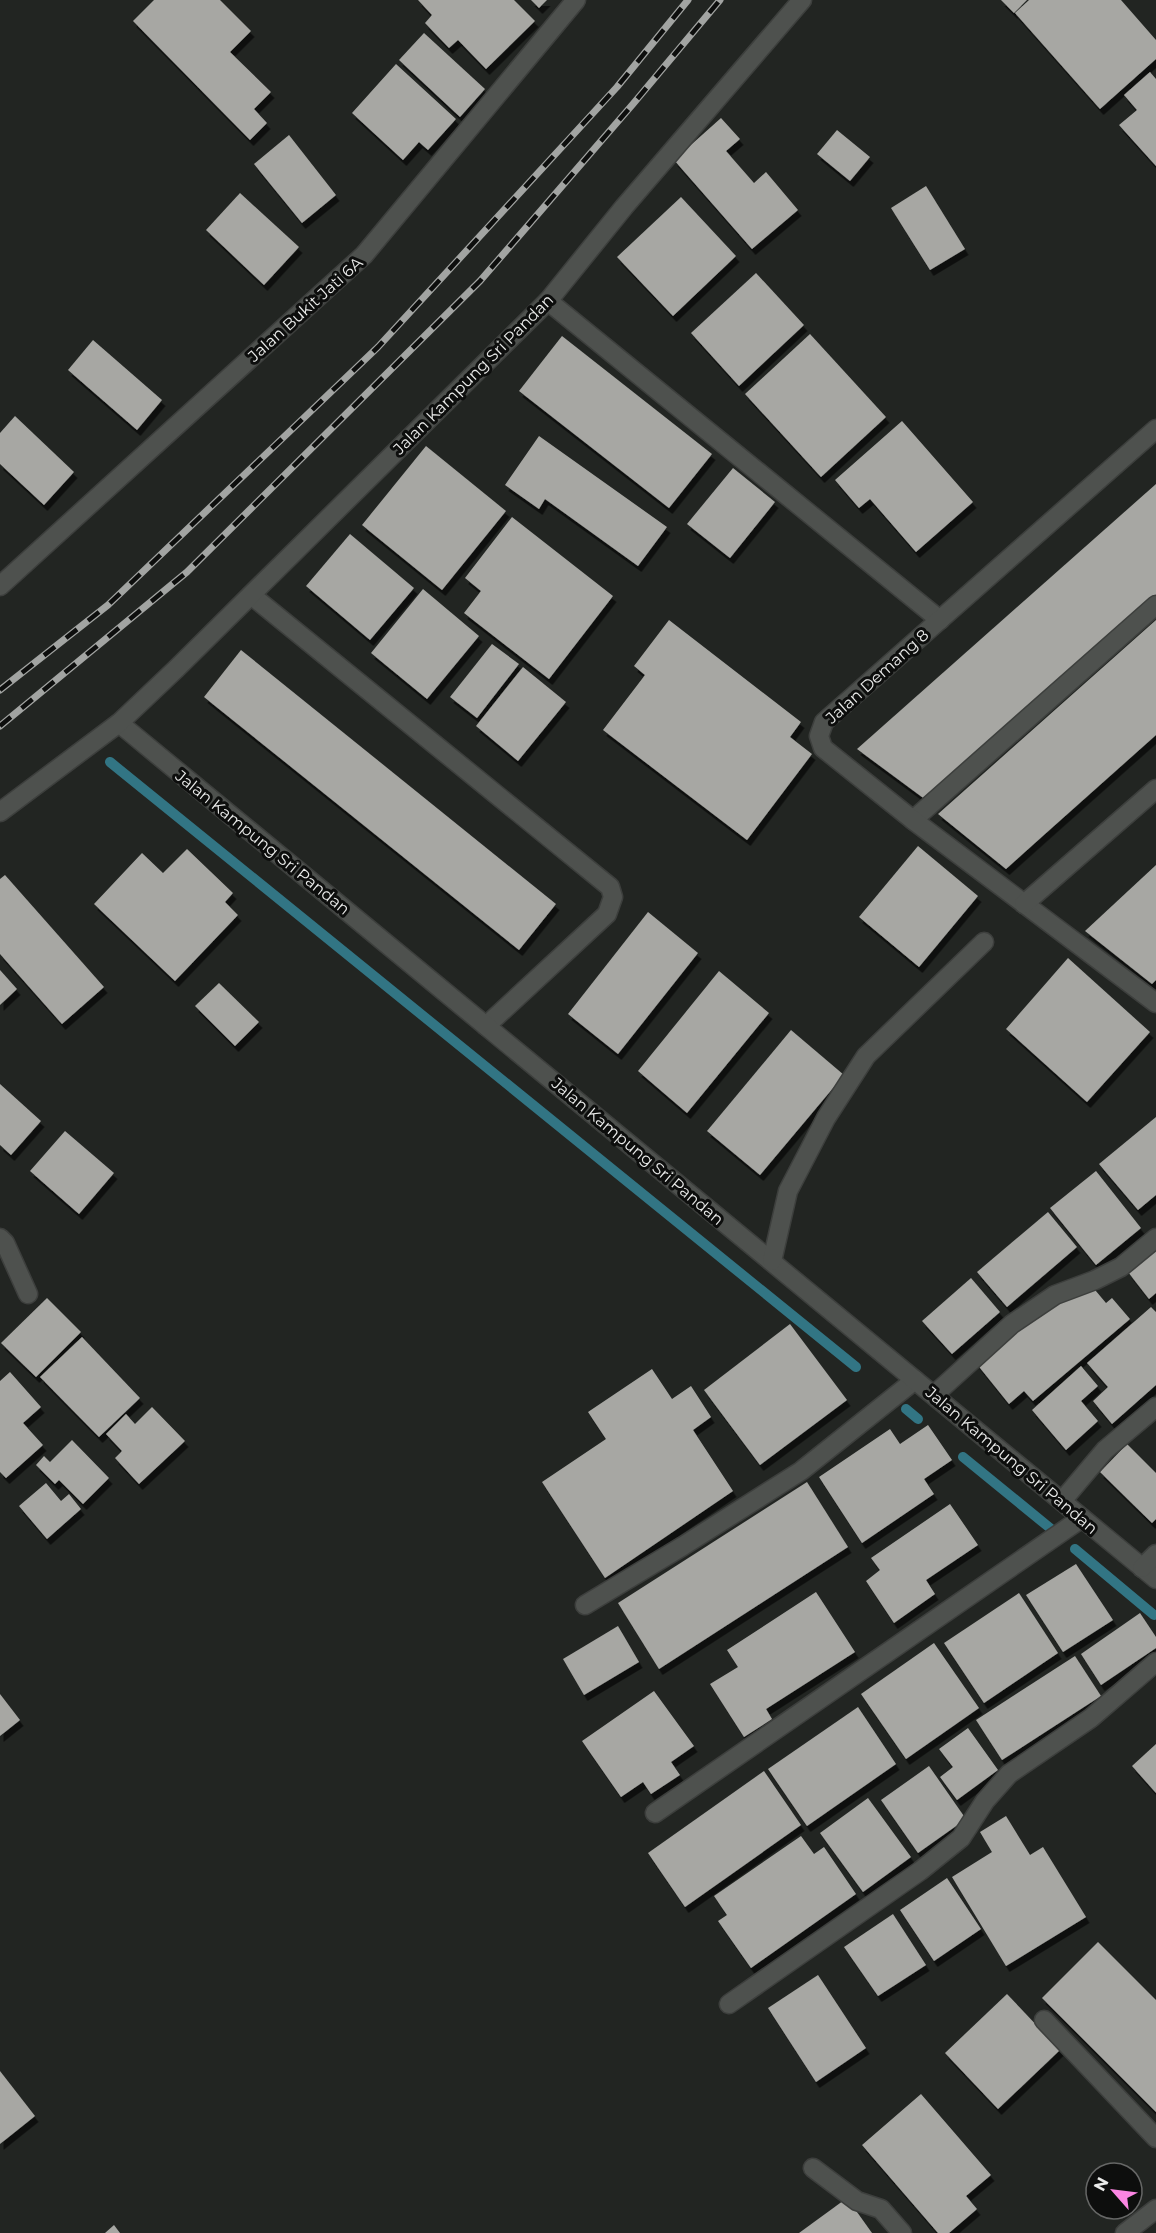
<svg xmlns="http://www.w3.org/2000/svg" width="1156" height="2233" font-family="Montserrat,sans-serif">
	<defs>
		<filter id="shadow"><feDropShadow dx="3.5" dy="6" stdDeviation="0" flood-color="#0009"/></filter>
	</defs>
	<rect width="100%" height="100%" fill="#222522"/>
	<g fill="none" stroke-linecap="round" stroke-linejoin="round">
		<g stroke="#327584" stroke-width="10">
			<path d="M 110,762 L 856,1367"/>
			<path d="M 906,1409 L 918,1419"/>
			<path d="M 963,1457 L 1050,1528"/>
			<path d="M 1075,1549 L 1154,1615"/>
		</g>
	</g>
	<g fill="#a7a7a3" filter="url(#shadow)">
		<path d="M 154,0 L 220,0 L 251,31 L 230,52 L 271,92 L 254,109 L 267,123 L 250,140 L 133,21 Z"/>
		<path d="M 418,0 L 514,0 L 535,21 L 486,69 L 458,40 L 449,48 L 425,23 L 432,15 Z"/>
		<path d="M 531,0 L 547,0 L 539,8 Z"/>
		<path d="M 1001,0 L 1027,0 L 1014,13 Z"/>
		<path d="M 1029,0 L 1121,0 L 1156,40 L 1156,59 L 1100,109 L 1015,13 Z"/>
		<path d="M 424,33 L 485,89 L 460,117 L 399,60 Z"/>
		<path d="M 396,64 L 456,119 L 428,150 L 419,142 L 403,160 L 352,113 Z"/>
		<path d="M 1150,72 L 1156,79 L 1156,166 L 1119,125 L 1137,110 L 1124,95 Z"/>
		<path d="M 721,118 L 740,139 L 726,151 L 754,183 L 766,172 L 798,210 L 752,249 L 674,160 Z"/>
		<path d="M 837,130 L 870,157 L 850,181 L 817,154 Z"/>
		<path d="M 289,135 L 336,195 L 302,223 L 254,164 Z"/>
		<path d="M 926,186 L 965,249 L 930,270 L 891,208 Z"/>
		<path d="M 240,193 L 299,247 L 264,285 L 206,230 Z"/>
		<path d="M 681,197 L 736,256 L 673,316 L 617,257 Z"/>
		<path d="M 756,273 L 804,325 L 739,386 L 691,333 Z"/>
		<path d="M 810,334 L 886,417 L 821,477 L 745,394 Z"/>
		<path d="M 562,336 L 712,454 L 669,508 L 519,391 Z"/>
		<path d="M 93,340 L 162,400 L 137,430 L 68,370 Z"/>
		<path d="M 15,416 L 74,472 L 44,505 L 0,464 L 0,433 Z"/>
		<path d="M 902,421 L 973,502 L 916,552 L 870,499 L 859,508 L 835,480 Z"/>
		<path d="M 539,436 L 667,527 L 638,566 L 545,499 L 539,509 L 505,485 Z"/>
		<path d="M 426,446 L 506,511 L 442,590 L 362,525 Z"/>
		<path d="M 733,468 L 775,502 L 730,558 L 687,524 Z"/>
		<path d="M 1156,484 L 1156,598 L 926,800 L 857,749 Z"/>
		<path d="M 512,517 L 613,596 L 549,679 L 464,613 L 481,591 L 465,578 Z"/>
		<path d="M 350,534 L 414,588 L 370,640 L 306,586 Z"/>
		<path d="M 423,589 L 479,636 L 427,699 L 371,653 Z"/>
		<path d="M 669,620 L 801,722 L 790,737 L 812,754 L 747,840 L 603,730 L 645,675 L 634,666 Z"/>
		<path d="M 1156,620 L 1156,735 L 1045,834 L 1006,869 L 938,814 Z"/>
		<path d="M 492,644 L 519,664 L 477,718 L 450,697 Z"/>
		<path d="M 241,650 L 556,904 L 519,950 L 204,697 Z"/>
		<path d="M 523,667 L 566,702 L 518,761 L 476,726 Z"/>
		<path d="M 918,846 L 978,896 L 919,967 L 859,917 Z"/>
		<path d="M 187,849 L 233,893 L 225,902 L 238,915 L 175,981 L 94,904 L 142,853 L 163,873 Z"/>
		<path d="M 1156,865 L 1156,980 L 1152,984 L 1085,931 Z"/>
		<path d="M 5,875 L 104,987 L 62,1024 L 0,954 L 0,879 Z"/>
		<path d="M 648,912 L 698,953 L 618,1054 L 568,1014 Z"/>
		<path d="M 1068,958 L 1150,1032 L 1087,1102 L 1006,1029 Z"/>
		<path d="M 0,970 L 17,989 L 0,1005 Z"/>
		<path d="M 719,971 L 769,1013 L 687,1113 L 638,1071 Z"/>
		<path d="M 219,983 L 259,1022 L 235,1046 L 195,1006 Z"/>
		<path d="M 791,1030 L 844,1075 L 760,1175 L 707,1131 Z"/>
		<path d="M 0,1084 L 41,1121 L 11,1155 L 0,1145 Z"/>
		<path d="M 1156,1117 L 1156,1195 L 1138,1210 L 1099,1164 Z"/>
		<path d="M 65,1131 L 114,1173 L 79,1214 L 30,1171 Z"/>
		<path d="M 1096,1171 L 1141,1228 L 1096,1265 L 1050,1208 Z"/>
		<path d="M 1048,1212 L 1077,1247 L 1007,1307 L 977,1272 Z"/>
		<path d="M 1156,1248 L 1156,1293 L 1149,1299 L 1128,1272 Z"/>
		<path d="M 971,1278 L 1000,1312 L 952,1354 L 922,1321 Z"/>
		<path d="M 1085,1278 L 1106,1303 L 1112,1298 L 1130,1319 L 1033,1401 L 1024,1391 L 1009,1404 L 976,1363 L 1032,1309 L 1039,1318 Z"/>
		<path d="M 47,1298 L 81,1332 L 36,1377 L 1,1343 Z"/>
		<path d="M 1151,1307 L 1156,1312 L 1156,1385 L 1112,1424 L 1093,1401 L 1108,1387 L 1087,1363 Z"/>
		<path d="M 790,1324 L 847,1400 L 760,1465 L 704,1390 Z"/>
		<path d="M 82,1337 L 140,1398 L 99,1437 L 40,1377 Z"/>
		<path d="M 1081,1366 L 1098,1386 L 1081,1401 L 1098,1421 L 1066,1450 L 1032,1410 Z"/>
		<path d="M 652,1369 L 672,1399 L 691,1386 L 711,1417 L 693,1430 L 733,1491 L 605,1578 L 542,1482 L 606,1439 L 588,1412 Z"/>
		<path d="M 10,1372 L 41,1407 L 23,1423 L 43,1445 L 6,1478 L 0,1472 L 0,1381 Z"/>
		<path d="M 152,1407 L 185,1441 L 139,1484 L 115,1458 L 122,1451 L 106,1434 L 126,1414 L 135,1424 Z"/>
		<path d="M 928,1425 L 952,1460 L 924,1479 L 934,1494 L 862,1543 L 819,1477 L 890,1429 L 900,1444 Z"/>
		<path d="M 72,1440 L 109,1478 L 83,1504 L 59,1480 L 55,1484 L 36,1465 L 44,1456 L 50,1462 Z"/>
		<path d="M 1127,1444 L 1156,1473 L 1156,1519 L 1152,1523 L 1100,1472 Z"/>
		<path d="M 807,1482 L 848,1547 L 659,1669 L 618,1603 Z"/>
		<path d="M 46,1483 L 61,1501 L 69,1494 L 81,1509 L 47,1539 L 19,1506 Z"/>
		<path d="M 950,1504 L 978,1545 L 926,1580 L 935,1594 L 894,1623 L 866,1581 L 880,1570 L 871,1558 Z"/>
		<path d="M 1076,1564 L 1113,1620 L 1063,1652 L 1026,1595 Z"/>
		<path d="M 816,1592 L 855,1652 L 766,1709 L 772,1719 L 744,1737 L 710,1684 L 738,1667 L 727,1650 Z"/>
		<path d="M 1019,1593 L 1058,1653 L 984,1703 L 944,1643 Z"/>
		<path d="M 1140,1613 L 1156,1637 L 1156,1648 L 1101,1685 L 1081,1654 Z"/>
		<path d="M 618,1626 L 639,1662 L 584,1695 L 563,1659 Z"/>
		<path d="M 934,1643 L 979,1708 L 906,1759 L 861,1694 Z"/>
		<path d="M 1075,1656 L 1101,1696 L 1002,1760 L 976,1720 Z"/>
		<path d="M 654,1691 L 694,1746 L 671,1762 L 680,1775 L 651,1794 L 643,1782 L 621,1797 L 582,1741 Z"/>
		<path d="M 0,1694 L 20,1720 L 0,1736 Z"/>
		<path d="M 858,1707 L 896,1764 L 807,1826 L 768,1769 Z"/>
		<path d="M 968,1728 L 998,1770 L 957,1800 L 940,1777 L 953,1767 L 939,1749 Z"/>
		<path d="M 1156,1744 L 1156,1793 L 1132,1766 Z"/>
		<path d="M 929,1766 L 966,1819 L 918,1853 L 881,1800 Z"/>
		<path d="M 764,1771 L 801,1825 L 685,1907 L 648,1853 Z"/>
		<path d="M 868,1798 L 911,1857 L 863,1892 L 820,1833 Z"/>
		<path d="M 1006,1816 L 1030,1855 L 1043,1847 L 1086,1917 L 1006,1966 L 952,1877 L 992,1852 L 980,1832 Z"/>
		<path d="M 801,1836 L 814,1854 L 824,1847 L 856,1894 L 751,1968 L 718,1921 L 727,1915 L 714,1896 Z"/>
		<path d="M 947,1878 L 981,1929 L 934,1961 L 900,1910 Z"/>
		<path d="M 893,1914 L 926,1965 L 878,1996 L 844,1947 Z"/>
		<path d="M 1098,1942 L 1156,2000 L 1156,2112 L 1042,1998 Z"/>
		<path d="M 818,1975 L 866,2048 L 816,2082 L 768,2008 Z"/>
		<path d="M 1007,1994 L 1060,2050 L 998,2109 L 945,2053 Z"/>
		<path d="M 0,2071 L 35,2116 L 0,2144 Z"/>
		<path d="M 921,2094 L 991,2175 L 966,2196 L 977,2209 L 949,2233 L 938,2233 L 862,2145 Z"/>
		<path d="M 847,2198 L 872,2233 L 799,2233 Z"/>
		<path d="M 114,2225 L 120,2233 L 105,2233 Z"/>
	</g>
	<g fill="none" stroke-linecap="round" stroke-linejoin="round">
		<g stroke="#3d3f3d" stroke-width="21">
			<g id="lane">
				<path d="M 251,595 L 610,887 L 613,897 L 607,914 L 486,1026"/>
				<path d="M 913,820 L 1156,605"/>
				<path d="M 585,1605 L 683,1546 L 801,1471 L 915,1380"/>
				<path d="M 729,2004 L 920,1871 L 961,1838 L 985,1801 L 1009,1774 L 1091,1718 L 1156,1662"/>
				<path d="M 813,2168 L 857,2201 L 881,2209 L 902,2233"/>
			</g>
		</g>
		<g stroke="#3d3f3d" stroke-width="21">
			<g id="street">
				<path d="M 548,301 L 940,620"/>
				<path d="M 1156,429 L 824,722 L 819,736 L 823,748 L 913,820 L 1156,1003"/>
				<path d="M 0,586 L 364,255 L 576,0"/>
				<path d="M 119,723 L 1156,1579"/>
				<path d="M 0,812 L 119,723 L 176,669 L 548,301 L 624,207 L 802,0"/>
				<path d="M 1024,904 L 1156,789"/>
				<path d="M 0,1238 L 5,1243 L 28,1294"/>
				<path d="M 772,1261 L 788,1191 L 826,1118 L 866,1056 L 984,942"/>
				<path d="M 934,1395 L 1012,1324 L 1055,1295 L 1095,1280 L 1121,1267 L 1156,1238"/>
				<path d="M 1062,1501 L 1105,1450 L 1156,1407"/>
				<path d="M 1142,1568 L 1156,1554"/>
				<path d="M 655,1813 L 1082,1518"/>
				<path d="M 1044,2020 L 1156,2138"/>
				<path d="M 1125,2233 L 1156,2209"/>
			</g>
		</g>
		<use href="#lane" stroke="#4e514e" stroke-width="18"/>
		<use href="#street" stroke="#4e514e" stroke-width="18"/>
		<g stroke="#a2a4a2" stroke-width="7">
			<g id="rail">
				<path d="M 0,690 L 108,605 L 378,347 L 617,87 L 688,0"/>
				<path d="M 0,726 L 187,572 L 480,281 L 633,104 L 720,0"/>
			</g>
		</g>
		<use href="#rail" stroke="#0d0e0d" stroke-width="4.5" stroke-dasharray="14" stroke-linecap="butt"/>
	</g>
	<g text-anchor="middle" stroke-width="6" stroke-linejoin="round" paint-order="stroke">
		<g font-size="16" fill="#ebeceb" stroke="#0d0e0d">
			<text transform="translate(305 309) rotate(-42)" y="6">Jalan Bukit Jati 6A</text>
			<text transform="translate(473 374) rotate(-45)" y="6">Jalan Kampung Sri Pandan</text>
			<text transform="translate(877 676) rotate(-42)" y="6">Jalan Demang 8</text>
			<text transform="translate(263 842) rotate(39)" y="6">Jalan Kampung Sri Pandan</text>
			<text transform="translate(638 1151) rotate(40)" y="6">Jalan Kampung Sri Pandan</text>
			<text transform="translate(1012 1460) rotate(40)" y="6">Jalan Kampung Sri Pandan</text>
		</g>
	</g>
	<g transform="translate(1114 2191) rotate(298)"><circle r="28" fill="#0d0e0d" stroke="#666766" stroke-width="1.5"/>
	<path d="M0-4.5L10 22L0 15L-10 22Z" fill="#fc86e3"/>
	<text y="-9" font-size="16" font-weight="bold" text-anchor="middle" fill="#ebeceb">N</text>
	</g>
</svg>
